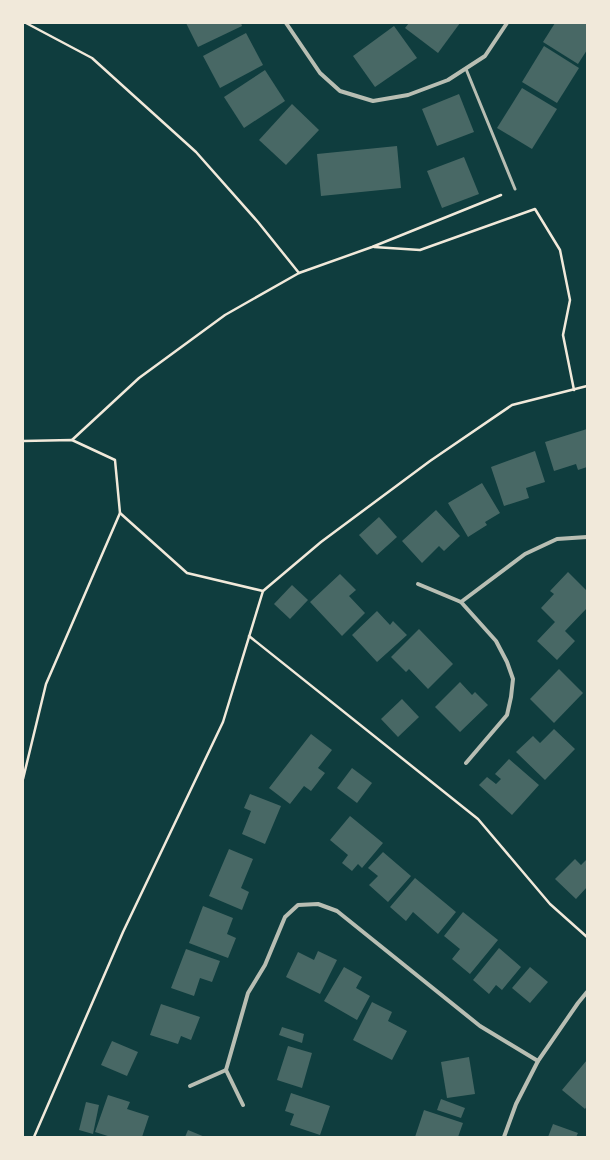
<svg xmlns="http://www.w3.org/2000/svg" width="610" height="1160" font-family="'PT Sans',sans-serif">
	<rect width="100%" height="100%" fill="#0f3d3e"/>
	<g fill="#486865">
		<path d="M 186,23 L 241,23 L 242,26 L 198,47 Z"/>
		<path d="M 409,23 L 460,23 L 438,53 L 405,28 Z"/>
		<path d="M 555,23 L 587,23 L 587,50 L 578,64 L 543,42 Z"/>
		<path d="M 394,26 L 417,58 L 375,87 L 353,56 Z"/>
		<path d="M 246,33 L 263,65 L 220,88 L 203,56 Z"/>
		<path d="M 544,46 L 579,68 L 557,103 L 522,82 Z"/>
		<path d="M 265,70 L 285,101 L 244,128 L 224,97 Z"/>
		<path d="M 522,88 L 557,109 L 532,149 L 497,128 Z"/>
		<path d="M 459,94 L 474,132 L 437,146 L 422,109 Z"/>
		<path d="M 292,104 L 319,130 L 286,165 L 259,140 Z"/>
		<path d="M 397,146 L 401,188 L 321,196 L 317,154 Z"/>
		<path d="M 464,157 L 479,194 L 442,208 L 427,171 Z"/>
		<path d="M 587,429 L 587,467 L 578,470 L 576,464 L 554,471 L 545,442 Z"/>
		<path d="M 535,451 L 545,482 L 526,488 L 529,498 L 504,506 L 491,467 Z"/>
		<path d="M 482,483 L 500,513 L 485,522 L 487,525 L 468,537 L 448,503 Z"/>
		<path d="M 436,510 L 460,536 L 444,551 L 439,546 L 422,563 L 402,541 Z"/>
		<path d="M 379,517 L 397,537 L 377,555 L 359,535 Z"/>
		<path d="M 568,572 L 587,591 L 587,608 L 565,631 L 575,641 L 557,660 L 537,641 L 555,622 L 541,608 L 554,594 L 550,591 Z"/>
		<path d="M 340,574 L 356,590 L 349,596 L 365,613 L 342,636 L 310,602 Z"/>
		<path d="M 292,585 L 308,600 L 290,619 L 274,604 Z"/>
		<path d="M 377,611 L 390,625 L 393,621 L 407,635 L 377,662 L 352,635 Z"/>
		<path d="M 419,629 L 453,664 L 428,689 L 409,669 L 406,672 L 391,657 Z"/>
		<path d="M 559,669 L 583,693 L 554,723 L 530,699 Z"/>
		<path d="M 460,682 L 472,695 L 475,692 L 488,705 L 460,732 L 435,707 Z"/>
		<path d="M 402,699 L 419,717 L 398,737 L 381,719 Z"/>
		<path d="M 554,729 L 575,749 L 545,780 L 516,752 L 533,736 L 540,743 Z"/>
		<path d="M 311,734 L 332,750 L 318,768 L 325,773 L 311,791 L 304,786 L 290,804 L 269,788 Z"/>
		<path d="M 509,759 L 539,785 L 512,815 L 479,785 L 487,777 L 496,784 L 501,779 L 495,774 Z"/>
		<path d="M 352,768 L 372,783 L 357,803 L 337,788 Z"/>
		<path d="M 250,794 L 281,806 L 265,844 L 242,834 L 251,811 L 244,808 Z"/>
		<path d="M 350,816 L 383,843 L 362,868 L 358,864 L 352,871 L 342,863 L 348,855 L 330,840 Z"/>
		<path d="M 229,849 L 253,859 L 241,888 L 249,892 L 242,910 L 209,896 Z"/>
		<path d="M 383,852 L 411,876 L 388,902 L 369,885 L 378,876 L 368,868 Z"/>
		<path d="M 575,859 L 581,865 L 587,859 L 587,887 L 576,899 L 555,879 Z"/>
		<path d="M 415,878 L 456,912 L 438,934 L 413,912 L 406,921 L 390,907 Z"/>
		<path d="M 203,906 L 233,918 L 227,934 L 236,938 L 228,958 L 189,943 Z"/>
		<path d="M 463,912 L 498,940 L 470,974 L 452,959 L 460,949 L 444,936 Z"/>
		<path d="M 499,948 L 521,967 L 502,990 L 496,985 L 489,994 L 473,980 Z"/>
		<path d="M 186,949 L 220,961 L 212,982 L 200,978 L 194,996 L 171,988 Z"/>
		<path d="M 318,951 L 337,960 L 320,994 L 286,977 L 298,952 L 314,960 Z"/>
		<path d="M 344,967 L 362,977 L 356,988 L 370,996 L 357,1020 L 324,1001 Z"/>
		<path d="M 530,967 L 548,982 L 530,1003 L 512,988 Z"/>
		<path d="M 372,1002 L 392,1012 L 388,1021 L 407,1031 L 392,1060 L 353,1040 Z"/>
		<path d="M 161,1004 L 200,1017 L 191,1040 L 181,1036 L 178,1044 L 150,1035 Z"/>
		<path d="M 282,1027 L 304,1034 L 302,1043 L 279,1035 Z"/>
		<path d="M 112,1041 L 138,1052 L 127,1076 L 101,1065 Z"/>
		<path d="M 288,1046 L 312,1053 L 302,1088 L 277,1080 Z"/>
		<path d="M 469,1057 L 475,1094 L 447,1098 L 441,1062 Z"/>
		<path d="M 587,1060 L 587,1106 L 585,1109 L 562,1090 Z"/>
		<path d="M 291,1093 L 330,1106 L 320,1135 L 290,1125 L 294,1114 L 285,1111 Z"/>
		<path d="M 108,1095 L 130,1102 L 127,1109 L 149,1116 L 142,1137 L 111,1137 L 95,1132 Z"/>
		<path d="M 441,1099 L 465,1108 L 461,1118 L 437,1110 Z"/>
		<path d="M 86,1102 L 99,1105 L 93,1134 L 79,1130 Z"/>
		<path d="M 424,1110 L 463,1123 L 458,1137 L 415,1137 Z"/>
		<path d="M 553,1124 L 578,1133 L 576,1137 L 548,1137 Z"/>
		<path d="M 188,1130 L 205,1137 L 185,1137 Z"/>
	</g>
	<g fill="none" stroke-linecap="round" stroke-linejoin="round">
		<g stroke="#f1e9da" stroke-width="2.5">
			<path d="M 26,23 L 92,58 L 196,152 L 258,222 L 299,273"/>
			<path d="M 374,247 L 420,250 L 535,209 L 560,250 L 570,300 L 563,335 L 574,390"/>
			<path d="M 72,440 L 139,378 L 225,315 L 299,273 L 372,247 L 501,195"/>
			<path d="M 23,441 L 72,440 L 115,460 L 120,513 L 187,573 L 263,591"/>
			<path d="M 249,636 L 478,819 L 550,904 L 587,937"/>
			<path d="M 23,779 L 46,684 L 120,513"/>
			<path d="M 34,1137 L 123,932 L 223,722 L 263,591 L 321,542 L 430,461 L 512,405 L 587,386"/>
		</g>
		<path stroke="#b8beb3" stroke-width="3" d="M 466,69 L 515,189"/>
		<g stroke="#b8beb3" stroke-width="4">
			<path d="M 286,23 L 320,73 L 340,91 L 373,101 L 408,95 L 448,80 L 485,56 L 507,23"/>
			<path d="M 418,584 L 461,602"/>
			<path d="M 466,763 L 507,715 L 511,697 L 513,679 L 507,662 L 496,641 L 461,602 L 525,554 L 557,539 L 587,537"/>
			<path d="M 190,1086 L 226,1070"/>
			<path d="M 243,1105 L 226,1070 L 248,993 L 265,965 L 285,917 L 298,905 L 318,904 L 337,911 L 480,1026 L 538,1061"/>
			<path d="M 504,1137 L 516,1104 L 538,1061 L 578,1003 L 587,992"/>
		</g>
	</g>
	<rect width="610" height="1160" fill="none" stroke="#f1e9da" stroke-width="48"/>
</svg>
